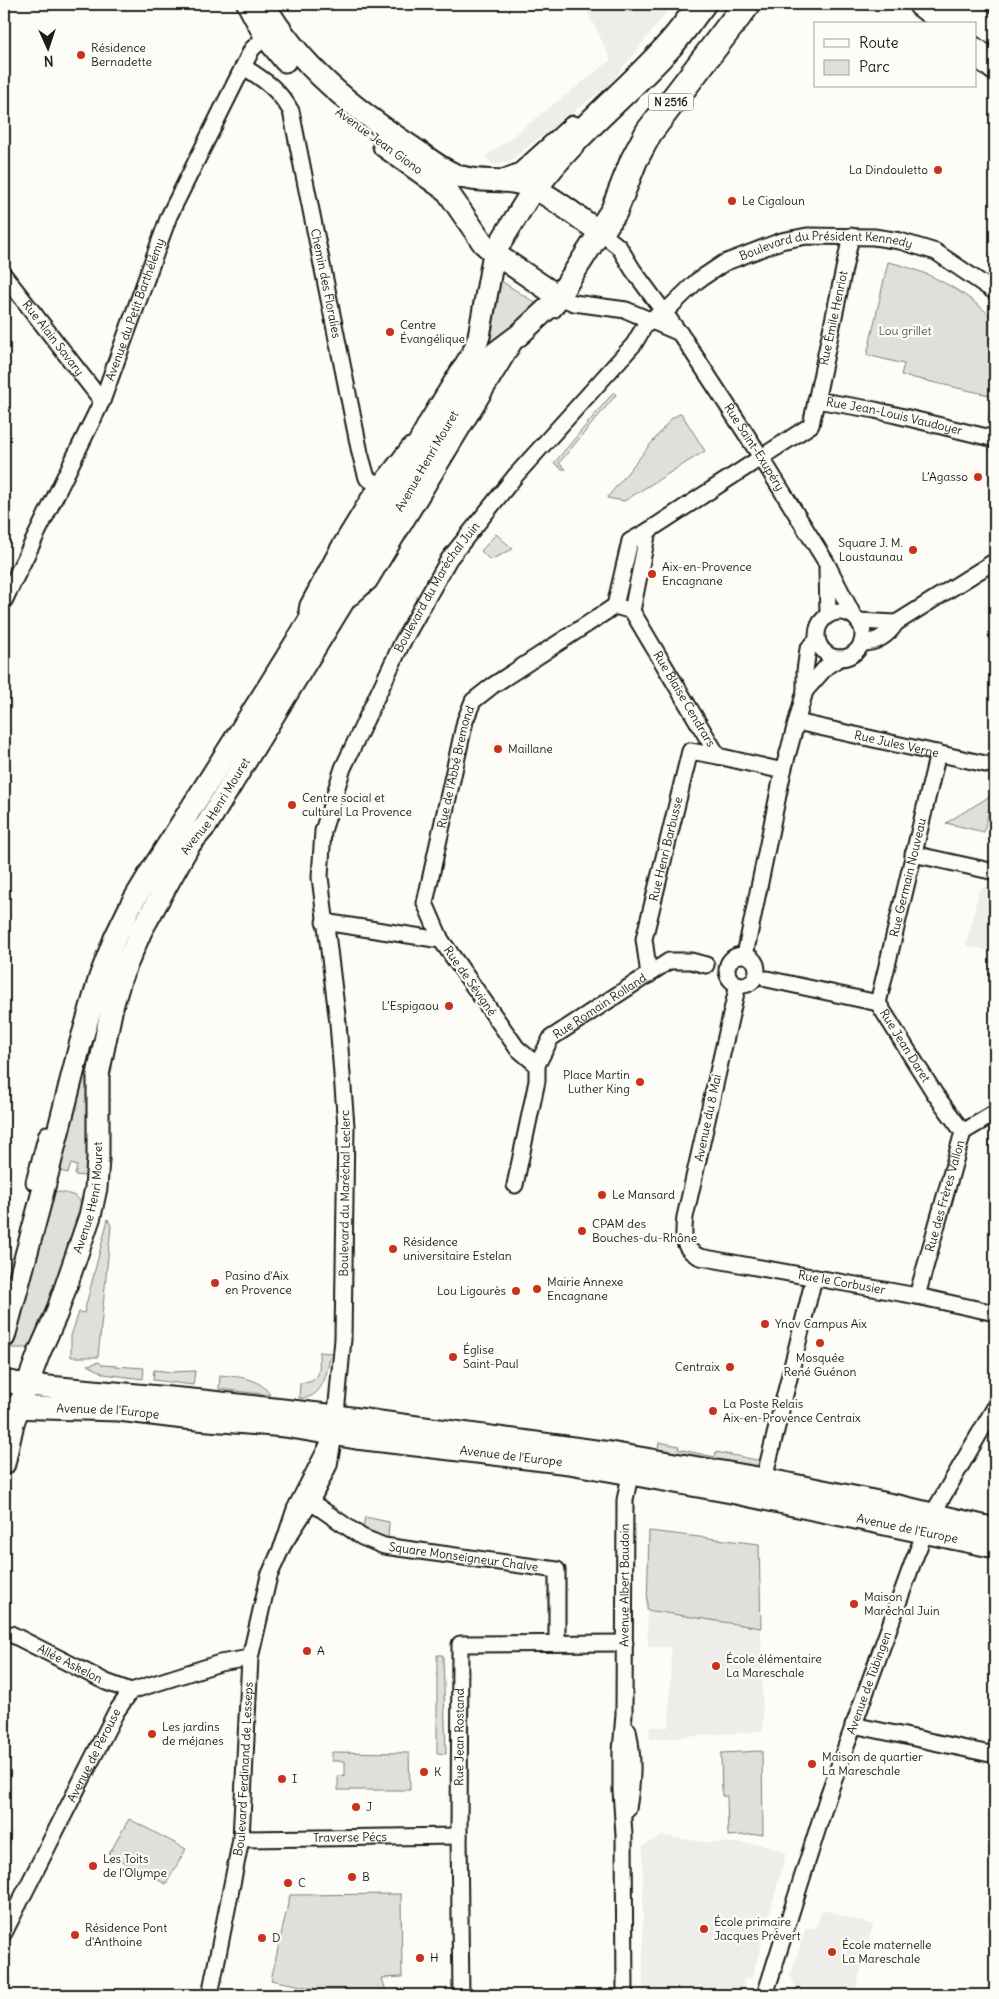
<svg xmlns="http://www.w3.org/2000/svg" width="999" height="1999" font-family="Delius,sans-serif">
	<rect width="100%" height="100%" fill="#fdfcf7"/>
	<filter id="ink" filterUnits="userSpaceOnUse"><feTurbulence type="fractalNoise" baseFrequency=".02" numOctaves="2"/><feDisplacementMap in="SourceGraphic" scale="10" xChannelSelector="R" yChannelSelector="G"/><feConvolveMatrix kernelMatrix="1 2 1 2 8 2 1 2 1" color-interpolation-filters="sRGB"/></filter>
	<g filter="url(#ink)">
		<g fill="#eeede9">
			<path d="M 584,4 L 673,4 L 611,83 L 507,163 L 493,165 L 486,157 L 611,60 Z"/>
			<path d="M 995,883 L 995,952 L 966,946 L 979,890 Z"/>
			<path d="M 647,1610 L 761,1628 L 763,1731 L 650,1739 L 649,1727 L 669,1727 L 671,1647 L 648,1647 Z"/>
			<path d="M 662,1836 L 705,1842 L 761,1844 L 786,1853 L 752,1978 L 744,1979 L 743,1995 L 643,1995 L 643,1846 Z"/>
			<path d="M 822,1909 L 873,1925 L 854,1995 L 798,1995 L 791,1975 L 805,1929 L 816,1927 Z"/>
		</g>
		<g fill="#e0dfdb" stroke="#7e7e7c">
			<path d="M 888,262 C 929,271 965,291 995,320 L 995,422 L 988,420 L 993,396 L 901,375 L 904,364 L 867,355 Z"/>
			<path d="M 501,281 L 542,307 L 488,346 L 491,338 Z"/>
			<path d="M 614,392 L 616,395 L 559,463 L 566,469 L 562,469 L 554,463 Z"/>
			<path d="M 681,413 L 705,451 L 624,501 L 607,498 L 671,419 Z"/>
			<path d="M 381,518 L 125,951 L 87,1174 L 84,1176 L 75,1175 L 77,1166 L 71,1164 L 68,1173 L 59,1171 L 68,1131 L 100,1010 L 128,933 L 147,898 Z"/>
			<path d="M 496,534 L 513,549 L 490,560 L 481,551 Z"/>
			<path d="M 992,795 L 984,832 L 946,823 Z"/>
			<path d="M 54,1191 C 81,1196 83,1196 80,1223 L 29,1348 L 9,1348 Z"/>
			<path d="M 108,1219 L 111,1226 L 98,1357 L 71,1357 L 71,1336 L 79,1312 L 84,1313 Z"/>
			<path d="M 319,1352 L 331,1353 C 327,1371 324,1400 299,1398 L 300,1383 C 323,1383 319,1369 319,1352 Z"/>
			<path d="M 99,1362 L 102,1365 L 144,1368 L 143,1379 L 104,1374 L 88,1365 Z"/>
			<path d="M 154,1370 L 172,1372 L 195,1371 L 193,1385 L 153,1380 Z"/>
			<path d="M 220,1375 C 238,1377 260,1377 270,1395 L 219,1389 Z"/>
			<path d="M 659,1442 L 679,1446 L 678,1449 L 715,1457 L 716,1452 L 762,1461 L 760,1470 L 658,1450 Z"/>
			<path d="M 365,1517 L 389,1522 L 388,1540 L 363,1528 Z"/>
			<path d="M 649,1531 L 759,1544 L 761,1628 L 647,1610 Z"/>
			<path d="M 437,1655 L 443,1655 L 446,1754 L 437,1753 Z"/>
			<path d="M 762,1751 L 763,1834 L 728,1836 L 727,1796 L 722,1796 L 721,1753 Z"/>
			<path d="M 332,1752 L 409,1753 L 410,1790 L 338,1790 L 338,1776 L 345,1775 L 345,1761 L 332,1761 Z"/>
			<path d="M 129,1819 L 186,1849 L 166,1884 L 109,1854 Z"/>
			<path d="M 401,1894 L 402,1977 L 382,1978 L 386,1991 L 326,1991 L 271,1980 L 290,1895 Z"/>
		</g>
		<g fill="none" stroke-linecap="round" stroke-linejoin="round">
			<g stroke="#1c1c1c" stroke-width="19">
				<g id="street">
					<path id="s1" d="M 244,67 C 266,81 278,89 291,111 L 360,453 L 367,478 L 398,497"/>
					<path id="s2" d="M 600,232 L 619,247 L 633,270 L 686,342 L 761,457 L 826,562 L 853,615"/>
					<path id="s3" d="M 4,275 L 102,401"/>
					<path d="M 559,297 L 574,303 L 626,310 L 680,333"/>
					<path id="s4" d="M 816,400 L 875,410 L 995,439"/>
					<path d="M 827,568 L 828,614"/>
					<path d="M 352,597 L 369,582 L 514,343"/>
					<path id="s5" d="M 4,601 L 102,401 L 169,216 L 252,49 L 272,31"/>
					<path id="s6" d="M 615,606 L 630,541 L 648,531 L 811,425 L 851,236"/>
					<path id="s7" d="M 615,606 L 632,611 L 718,756 L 783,771"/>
					<path d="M 307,610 L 308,605 L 338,549 L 369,498 L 410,446"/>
					<path d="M 632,611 L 648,531"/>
					<circle cx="840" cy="635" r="23"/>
					<path d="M 858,621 L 896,623"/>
					<path d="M 862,643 C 877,643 888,635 896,623 L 995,561"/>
					<path d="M 805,691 L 827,666 L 840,658"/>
					<path id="s8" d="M 797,722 L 990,765 L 995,761"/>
					<path d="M 913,854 L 995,872"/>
					<path d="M 324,922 L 441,940"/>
					<path d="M 745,955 L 783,771 L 805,691 L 805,671 L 808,649 L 817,640"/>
					<circle cx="742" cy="970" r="15"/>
					<path id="s9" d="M 649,975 L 644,939 L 690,751 L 718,756"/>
					<path id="s10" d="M 767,979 L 878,1003 L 935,1094 L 963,1132"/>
					<path id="s11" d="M 738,984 L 685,1217 C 683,1235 681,1249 700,1257 L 917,1296 L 995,1313"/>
					<path id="s12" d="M 878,1003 L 938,753"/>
					<path id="s13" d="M 537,1065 L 517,1048 L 441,940 L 425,903 L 465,721 L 473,701 L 492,686 L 615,606"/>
					<path d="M 34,1182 L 47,1134"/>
					<path id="s14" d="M 515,1185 L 537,1081 L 537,1065 L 551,1038 L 669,961 L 691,961 L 706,965"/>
					<path id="s15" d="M 917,1296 L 963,1132 L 995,1113"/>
					<path d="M 764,1479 L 814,1278"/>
					<path id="s16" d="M 311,1502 L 362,1537 L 384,1546 L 557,1570 L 557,1642"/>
					<path id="s17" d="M 283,1545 L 311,1502 L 329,1465 L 334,1435 L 343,1339 L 346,1126 L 338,1023 L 320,877 L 323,831 L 343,768 L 402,643 L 449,559 L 516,475 L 634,344 L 648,320 L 665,312 L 697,281 L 724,263 L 781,241 L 807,236 L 874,237 L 900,241 L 936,252 L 995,292"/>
					<path id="s18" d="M 11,1634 L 106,1682 L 131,1691"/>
					<path d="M 853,1725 L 995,1755"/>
					<path d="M 628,1730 C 634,1761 633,1778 628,1809"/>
					<path id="s19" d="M 241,1839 L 459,1836"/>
					<path id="s20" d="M 4,1933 L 116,1712 L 131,1691 L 220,1663 L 250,1658"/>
					<path id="s21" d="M 210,1995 L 241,1839 L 250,1658 L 269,1576 L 283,1545 L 295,1509 L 327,1447"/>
					<path id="s22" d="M 461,1995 L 459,1836 L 460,1644 L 625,1643"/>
					<path id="s23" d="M 625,1995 L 624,1835 L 621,1790 L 621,1751 L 624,1714 L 625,1500 L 632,1465"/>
					<path id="s24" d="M 765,1995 L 828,1796 L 913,1562 L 932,1515 L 995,1407"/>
				</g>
			</g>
			<g stroke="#1c1c1c" stroke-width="25">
				<g id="secondary">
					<path d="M 248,4 L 265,36 L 285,61"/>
					<path d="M 384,146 L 447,191 L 483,243 L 494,253 L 559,297"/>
					<path d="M 503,181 L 521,174 L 573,127"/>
					<path d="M 4,1337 L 39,1207 L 80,1045 L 100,977 L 115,938 L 131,905 L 152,870 L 269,686 L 381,505 L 404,471 L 430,422 L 474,351 L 479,336 L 494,253 L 534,188"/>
					<path d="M 4,1381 L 27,1385 L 203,1401 L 336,1416 L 610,1453 L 764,1479 L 898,1506 L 995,1529"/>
					<path id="s25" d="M 6,1407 L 119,1410 L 184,1418 L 285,1426 L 356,1438 L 569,1463 L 731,1492 L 995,1547"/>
					<path id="s26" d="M 4,1464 L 13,1423 L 39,1353 L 56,1315 L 90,1216 L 96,1188 L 98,1159 L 98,1075 L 112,1007 L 121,977 L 141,931 L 189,845 L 207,824 L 286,695 L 387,530 L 477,374 L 495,353 L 519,335 L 548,308 L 552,307 L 600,232 C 578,218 547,191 522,184 C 503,178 481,183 462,177 C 444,172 428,158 413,148 C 353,108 300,67 264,4"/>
				</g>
			</g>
			<g stroke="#1c1c1c" stroke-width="30">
				<g id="highway">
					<path d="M 922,4 L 949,24"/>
					<path d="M 956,4 L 995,32"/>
					<path d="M 975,51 L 995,67"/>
					<path d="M 534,188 C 573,134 625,95 669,46 C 681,33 691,18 702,4"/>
					<path d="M 600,232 L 614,211 L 634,160 L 649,132 L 747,4"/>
				</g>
			</g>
			<use href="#street" stroke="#fdfcf7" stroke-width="15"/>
			<use href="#secondary" stroke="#fdfcf7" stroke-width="21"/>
			<use href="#highway" stroke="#fdfcf7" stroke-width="26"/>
		</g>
	</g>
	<g fill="#c8321e" stroke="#fdfcf7" stroke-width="2">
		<circle cx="81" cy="55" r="5"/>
		<circle cx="938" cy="170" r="5"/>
		<circle cx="732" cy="201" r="5"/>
		<circle cx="390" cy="332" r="5"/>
		<circle cx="978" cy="477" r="5"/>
		<circle cx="913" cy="550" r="5"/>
		<circle cx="652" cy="574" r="5"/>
		<circle cx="498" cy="749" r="5"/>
		<circle cx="292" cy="805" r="5"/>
		<circle cx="449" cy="1006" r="5"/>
		<circle cx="640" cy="1082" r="5"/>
		<circle cx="602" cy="1195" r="5"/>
		<circle cx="582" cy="1231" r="5"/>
		<circle cx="393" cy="1249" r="5"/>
		<circle cx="215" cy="1283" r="5"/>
		<circle cx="537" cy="1289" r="5"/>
		<circle cx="516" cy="1291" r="5"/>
		<circle cx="765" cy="1324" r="5"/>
		<circle cx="820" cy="1343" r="5"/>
		<circle cx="453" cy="1357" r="5"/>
		<circle cx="730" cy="1367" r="5"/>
		<circle cx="713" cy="1411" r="5"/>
		<circle cx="854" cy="1604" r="5"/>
		<circle cx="307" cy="1651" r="5"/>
		<circle cx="716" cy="1666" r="5"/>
		<circle cx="152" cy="1734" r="5"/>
		<circle cx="812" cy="1764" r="5"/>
		<circle cx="424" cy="1772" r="5"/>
		<circle cx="282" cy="1779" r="5"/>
		<circle cx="356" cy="1807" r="5"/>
		<circle cx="93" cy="1866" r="5"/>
		<circle cx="352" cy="1877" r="5"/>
		<circle cx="288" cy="1883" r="5"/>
		<circle cx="704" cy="1929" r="5"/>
		<circle cx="75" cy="1935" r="5"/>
		<circle cx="262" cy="1938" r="5"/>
		<circle cx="832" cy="1952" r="5"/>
		<circle cx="420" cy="1958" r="5"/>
	</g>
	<g text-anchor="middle" stroke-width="4.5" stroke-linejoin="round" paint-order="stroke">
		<rect fill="#fdfcf7" stroke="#605f5e" stroke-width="1" x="648.5" y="93.5" width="45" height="17" rx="4"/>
		<g font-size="11" font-weight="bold" fill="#1c1c1c">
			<text x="671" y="106">N 2516</text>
		</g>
		<g font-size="12" fill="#1c1c1c" stroke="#fdfcf7" text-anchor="start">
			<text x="91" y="52">Résidence<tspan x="91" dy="14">Bernadette</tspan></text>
			<text x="928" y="174" text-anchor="end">La Dindouletto</text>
			<text x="742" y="205">Le Cigaloun</text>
			<text x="400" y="329">Centre<tspan x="400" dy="14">Évangélique</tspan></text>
			<text x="968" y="481" text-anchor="end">L’Agasso</text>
			<text x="903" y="547" text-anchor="end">Square J. M.<tspan x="903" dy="14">Loustaunau</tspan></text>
			<text x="662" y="571">Aix-en-Provence<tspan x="662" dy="14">Encagnane</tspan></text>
			<text x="508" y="753">Maillane</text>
			<text x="302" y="802">Centre social et<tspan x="302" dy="14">culturel La Provence</tspan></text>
			<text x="439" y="1010" text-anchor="end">L’Espigaou</text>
			<text x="630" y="1079" text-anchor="end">Place Martin<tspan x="630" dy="14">Luther King</tspan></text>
			<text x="612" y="1199">Le Mansard</text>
			<text x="592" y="1228">CPAM des<tspan x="592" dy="14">Bouches-du-Rhône</tspan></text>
			<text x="403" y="1246">Résidence<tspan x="403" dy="14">universitaire Estelan</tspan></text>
			<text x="225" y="1280">Pasino d'Aix<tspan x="225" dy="14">en Provence</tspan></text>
			<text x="547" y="1286">Mairie Annexe<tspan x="547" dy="14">Encagnane</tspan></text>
			<text x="506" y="1295" text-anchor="end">Lou Ligourès</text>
			<text x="775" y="1328">Ynov Campus Aix</text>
			<text x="463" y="1354">Église<tspan x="463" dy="14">Saint-Paul</tspan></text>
			<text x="820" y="1362" text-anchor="middle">Mosquée<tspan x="820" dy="14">René Guénon</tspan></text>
			<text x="720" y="1371" text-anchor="end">Centraix</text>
			<text x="723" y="1408">La Poste Relais<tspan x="723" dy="14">Aix-en-Provence Centraix</tspan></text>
			<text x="864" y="1601">Maison<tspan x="864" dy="14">Maréchal Juin</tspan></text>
			<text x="317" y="1655">A</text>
			<text x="726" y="1663">École élémentaire<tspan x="726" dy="14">La Mareschale</tspan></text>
			<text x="162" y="1731">Les jardins<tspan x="162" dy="14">de méjanes</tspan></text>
			<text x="822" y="1761">Maison de quartier<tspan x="822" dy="14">La Mareschale</tspan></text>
			<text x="434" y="1776">K</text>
			<text x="292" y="1783">I</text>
			<text x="366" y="1811">J</text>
			<text x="103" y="1863">Les Toits<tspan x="103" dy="14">de l'Olympe</tspan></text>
			<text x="362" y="1881">B</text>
			<text x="298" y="1887">C</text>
			<text x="714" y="1926">École primaire<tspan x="714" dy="14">Jacques Prévert</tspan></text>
			<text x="85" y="1932">Résidence Pont<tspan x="85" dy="14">d'Anthoine</tspan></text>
			<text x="272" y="1942">D</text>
			<text x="842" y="1949">École maternelle<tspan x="842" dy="14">La Mareschale</tspan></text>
			<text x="430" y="1962">H</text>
		</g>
		<g font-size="12" fill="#1c1c1c" stroke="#fdfcf7">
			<text transform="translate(379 141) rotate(36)" y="4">Avenue Jean Giono</text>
			<text dy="4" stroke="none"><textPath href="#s17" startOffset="1542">Boulevard du Président Kennedy</textPath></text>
			<text dy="4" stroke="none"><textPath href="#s1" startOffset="241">Chemin des Floralies</textPath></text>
			<text dy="4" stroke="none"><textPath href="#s5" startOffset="320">Avenue du Petit Barthélémy</textPath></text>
			<text dy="4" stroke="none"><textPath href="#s6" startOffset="391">Rue Émile Henriot</textPath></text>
			<text dy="4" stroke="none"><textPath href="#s3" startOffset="80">Rue Alain Savary</textPath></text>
			<text dy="4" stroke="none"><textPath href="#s4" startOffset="80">Rue Jean-Louis Vaudoyer</textPath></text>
			<text dy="4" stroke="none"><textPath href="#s2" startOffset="266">Rue Saint-Exupéry</textPath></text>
			<text dy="4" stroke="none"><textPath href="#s26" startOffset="1106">Avenue Henri Mouret</textPath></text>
			<text dy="4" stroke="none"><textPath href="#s17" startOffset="999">Boulevard du Maréchal Juin</textPath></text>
			<text dy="4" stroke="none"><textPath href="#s7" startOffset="120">Rue Blaise Cendrars</textPath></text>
			<text dy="4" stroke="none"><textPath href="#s8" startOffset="102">Rue Jules Verne</textPath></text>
			<text dy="4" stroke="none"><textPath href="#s13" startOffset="338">Rue de l'Abbé Bremond</textPath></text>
			<text dy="4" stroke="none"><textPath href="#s26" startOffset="701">Avenue Henri Mouret</textPath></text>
			<text dy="4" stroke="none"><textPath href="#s9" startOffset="129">Rue Henri Barbusse</textPath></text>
			<text dy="4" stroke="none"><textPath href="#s12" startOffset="129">Rue Germain Nouveau</textPath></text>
			<text transform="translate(470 981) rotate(55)" y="4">Rue de Sévigné</text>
			<text dy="4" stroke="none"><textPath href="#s14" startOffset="211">Rue Romain Rolland</textPath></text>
			<text dy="4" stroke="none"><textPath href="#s10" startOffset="164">Rue Jean Daret</textPath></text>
			<text transform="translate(708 1118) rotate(-78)" y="4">Avenue du 8 Mai</text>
			<text dy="4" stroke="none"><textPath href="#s17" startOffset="365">Boulevard du Maréchal Leclerc</textPath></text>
			<text dy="4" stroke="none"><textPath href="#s15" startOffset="104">Rue des Frères Vallon</textPath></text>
			<text dy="4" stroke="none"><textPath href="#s26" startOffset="281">Avenue Henri Mouret</textPath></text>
			<text dy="4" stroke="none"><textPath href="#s11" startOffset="430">Rue le Corbusier</textPath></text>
			<text dy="4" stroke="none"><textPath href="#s25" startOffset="102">Avenue de l'Europe</textPath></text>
			<text dy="4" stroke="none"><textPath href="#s25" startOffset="508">Avenue de l'Europe</textPath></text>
			<text dy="4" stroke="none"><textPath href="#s25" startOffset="911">Avenue de l'Europe</textPath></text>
			<text dy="4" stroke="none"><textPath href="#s16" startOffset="166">Square Monseigneur Chalve</textPath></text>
			<text dy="4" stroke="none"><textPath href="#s23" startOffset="410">Avenue Albert Baudoin</textPath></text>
			<text dy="4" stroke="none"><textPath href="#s18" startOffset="66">Allée Askelon</textPath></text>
			<text dy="4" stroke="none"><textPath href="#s24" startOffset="329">Avenue de Tübingen</textPath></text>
			<text dy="4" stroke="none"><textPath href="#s22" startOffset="258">Rue Jean Rostand</textPath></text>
			<text dy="4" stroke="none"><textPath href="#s20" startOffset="199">Avenue de Pérouse</textPath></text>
			<text dy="4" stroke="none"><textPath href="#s21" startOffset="229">Boulevard Ferdinand de Lesseps</textPath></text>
			<text dy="4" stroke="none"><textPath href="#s19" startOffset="109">Traverse Pécs</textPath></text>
		</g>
		<g font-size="12" fill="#575655" stroke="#fdfcf7">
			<text x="905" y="335">Lou grillet</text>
		</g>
	</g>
	<rect width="999" height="1999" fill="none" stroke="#fdfcf7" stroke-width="20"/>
	<rect x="10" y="10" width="979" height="1979" fill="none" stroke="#1c1c1c" stroke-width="2" filter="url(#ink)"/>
	<rect x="814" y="22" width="162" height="65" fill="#fdfcf7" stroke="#a3a29f"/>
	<rect x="824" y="39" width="25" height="8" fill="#fdfcf7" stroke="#a3a29f"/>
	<text x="859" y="48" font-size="15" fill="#1c1c1c">Route</text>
	<rect x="824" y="60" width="25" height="15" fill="#e0dfdb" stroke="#a3a29f"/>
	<text x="859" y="72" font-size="15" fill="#1c1c1c">Parc</text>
	<g transform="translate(48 48) rotate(177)" stroke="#fdfcf7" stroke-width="4" paint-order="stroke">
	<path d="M0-4L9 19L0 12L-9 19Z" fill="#1c1c1c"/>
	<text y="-8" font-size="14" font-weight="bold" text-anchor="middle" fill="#1c1c1c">N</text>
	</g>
</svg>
